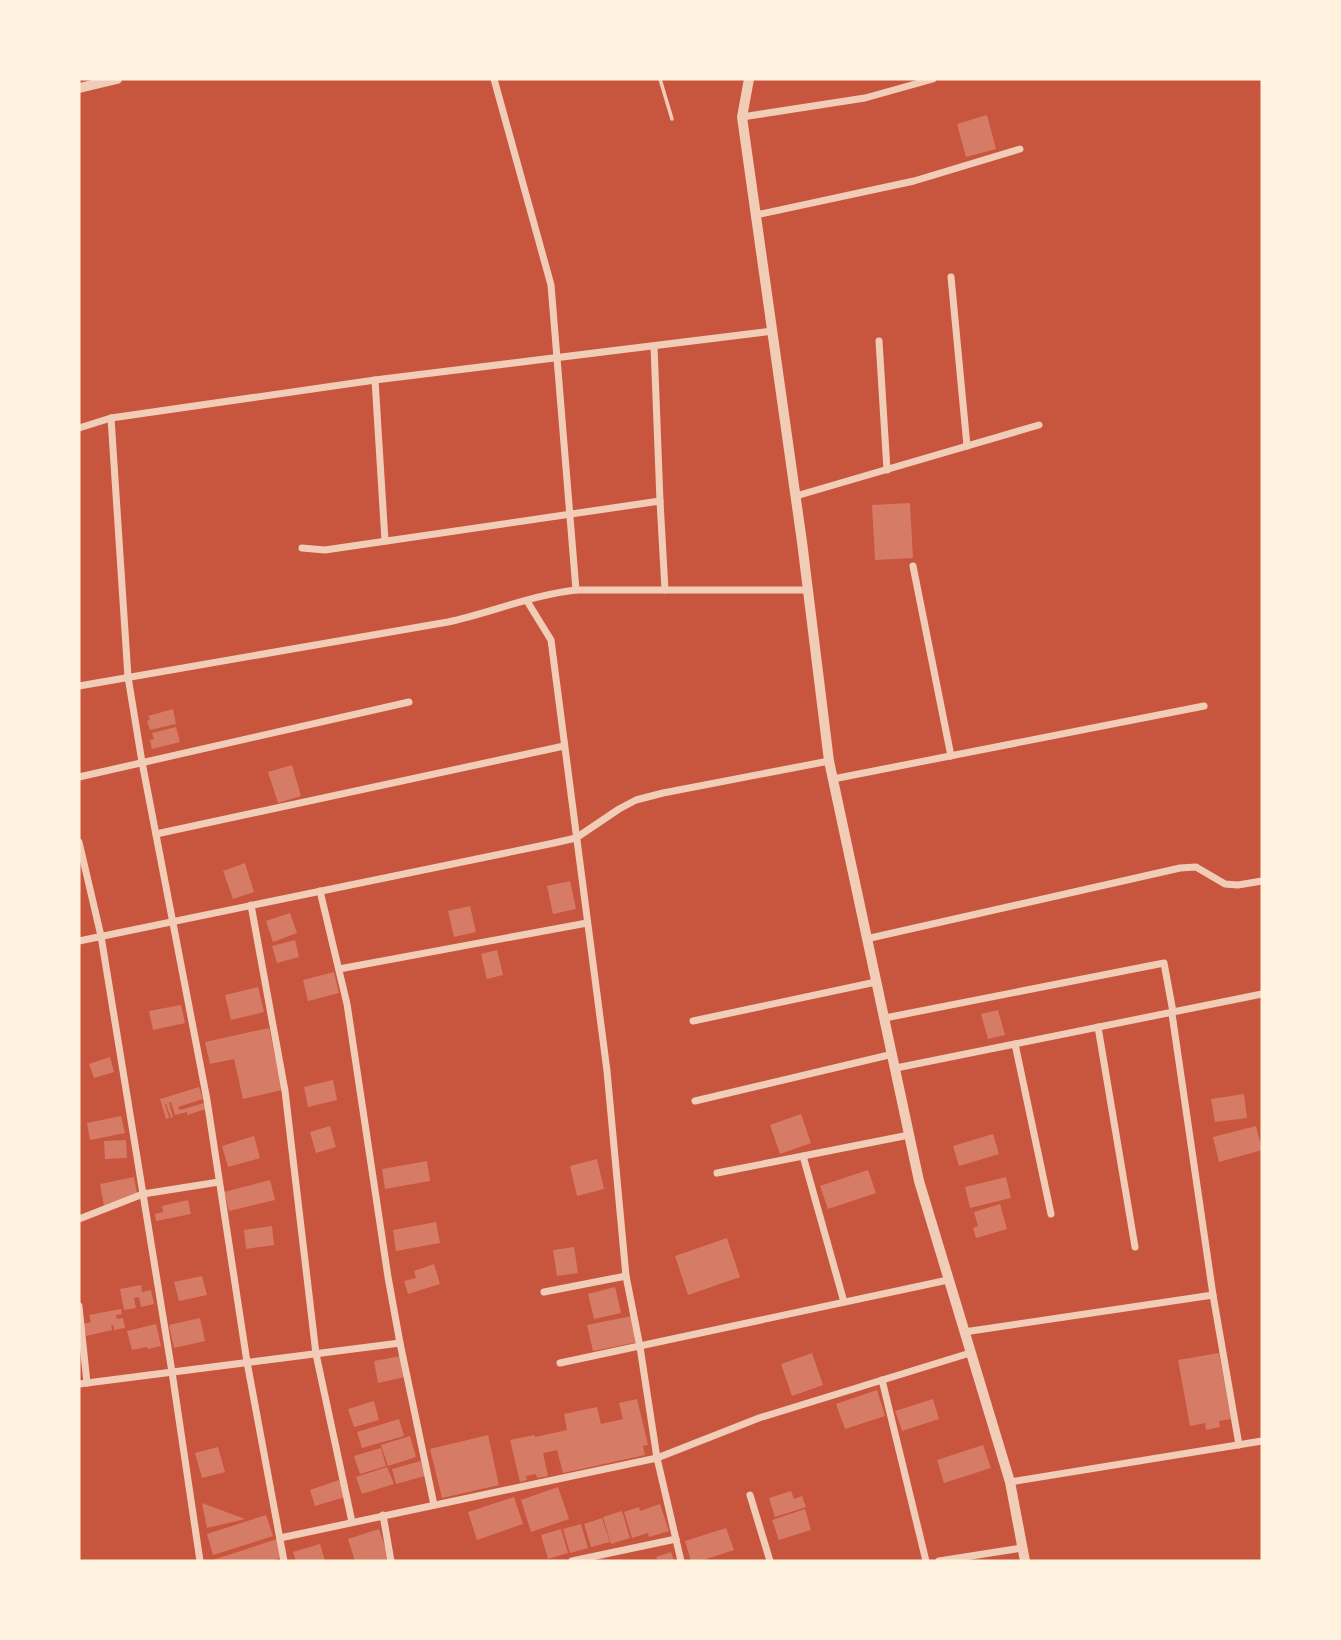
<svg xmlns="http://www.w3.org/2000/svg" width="1341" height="1640" font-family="Raleway,sans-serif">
	<rect width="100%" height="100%" fill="#c8553d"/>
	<g fill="#d67c66">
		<path d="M 987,115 L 996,149 L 966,157 L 957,124 Z"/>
		<path d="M 910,503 L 913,558 L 875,560 L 872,505 Z"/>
		<path d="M 173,709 L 176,724 L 150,730 L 147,721 L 150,720 L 148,716 Z"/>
		<path d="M 176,727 L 180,742 L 152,749 L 150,740 L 154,739 L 152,733 Z"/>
		<path d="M 292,765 L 301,796 L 278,803 L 268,772 Z"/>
		<path d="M 245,863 L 254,892 L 233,899 L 223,871 Z"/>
		<path d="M 570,881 L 576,909 L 553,914 L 547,886 Z"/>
		<path d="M 470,906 L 476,932 L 454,937 L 448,911 Z"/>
		<path d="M 290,913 L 297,933 L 273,942 L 266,921 Z"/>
		<path d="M 295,940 L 299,957 L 277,963 L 272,946 Z"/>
		<path d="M 497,950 L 503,975 L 487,979 L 481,954 Z"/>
		<path d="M 334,972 L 339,993 L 308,1001 L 303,980 Z"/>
		<path d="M 258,987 L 264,1012 L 231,1020 L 225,995 Z"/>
		<path d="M 181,1005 L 185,1023 L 153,1030 L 149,1011 Z"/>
		<path d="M 998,1010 L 1005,1035 L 988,1039 L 981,1014 Z"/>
		<path d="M 269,1028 L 282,1090 L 243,1099 L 234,1059 L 210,1064 L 205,1042 Z"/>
		<path d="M 110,1057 L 114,1072 L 94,1078 L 89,1064 Z"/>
		<path d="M 333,1080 L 337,1100 L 308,1107 L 304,1087 Z"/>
		<path d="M 199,1087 L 203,1099 L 178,1107 L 180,1110 L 204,1103 L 206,1109 L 187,1115 L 187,1112 L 175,1115 L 171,1102 L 169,1103 L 173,1117 L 171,1118 L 166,1104 L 165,1104 L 169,1118 L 166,1119 L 160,1099 Z"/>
		<path d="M 1244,1094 L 1247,1118 L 1215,1122 L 1211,1099 Z"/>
		<path d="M 801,1114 L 811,1143 L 780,1154 L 770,1125 Z"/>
		<path d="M 121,1116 L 125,1133 L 90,1140 L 87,1123 Z"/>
		<path d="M 330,1126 L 336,1147 L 316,1153 L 310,1132 Z"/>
		<path d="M 1256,1126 L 1262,1150 L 1219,1162 L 1213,1137 Z"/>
		<path d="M 993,1134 L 999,1154 L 959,1166 L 953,1146 Z"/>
		<path d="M 254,1136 L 260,1158 L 228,1167 L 222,1146 Z"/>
		<path d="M 126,1140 L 127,1158 L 105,1159 L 104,1141 Z"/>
		<path d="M 597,1159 L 604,1189 L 577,1196 L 570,1166 Z"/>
		<path d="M 427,1161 L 430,1181 L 385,1189 L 382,1169 Z"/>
		<path d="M 868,1170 L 876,1193 L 828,1209 L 820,1186 Z"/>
		<path d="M 134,1177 L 138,1199 L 104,1206 L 100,1184 Z"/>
		<path d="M 1006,1177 L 1011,1198 L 970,1208 L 965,1187 Z"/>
		<path d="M 270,1180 L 275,1200 L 229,1211 L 224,1192 Z"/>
		<path d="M 188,1200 L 191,1214 L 156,1221 L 155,1214 L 163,1212 L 162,1206 Z"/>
		<path d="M 1000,1204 L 1007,1229 L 976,1238 L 973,1228 L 978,1226 L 974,1212 Z"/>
		<path d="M 436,1222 L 440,1243 L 396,1251 L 393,1230 Z"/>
		<path d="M 272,1226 L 274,1245 L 246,1249 L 244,1230 Z"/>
		<path d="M 727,1238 L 740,1277 L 688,1295 L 675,1256 Z"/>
		<path d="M 574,1247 L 578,1273 L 557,1276 L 553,1250 Z"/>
		<path d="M 434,1264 L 440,1284 L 408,1294 L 404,1281 L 416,1278 L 414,1271 Z"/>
		<path d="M 202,1276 L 207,1295 L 179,1301 L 174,1282 Z"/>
		<path d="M 141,1285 L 142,1292 L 151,1290 L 154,1304 L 141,1307 L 139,1297 L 134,1298 L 136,1308 L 124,1310 L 120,1289 Z"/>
		<path d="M 615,1287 L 621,1313 L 594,1319 L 588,1294 Z"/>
		<path d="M 121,1309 L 122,1314 L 116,1315 L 117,1319 L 123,1318 L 125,1328 L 114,1330 L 113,1325 L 111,1325 L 112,1330 L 86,1336 L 83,1324 L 91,1322 L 89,1315 Z"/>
		<path d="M 632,1316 L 638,1342 L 593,1351 L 587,1325 Z"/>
		<path d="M 200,1318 L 205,1341 L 174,1348 L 169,1325 Z"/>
		<path d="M 156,1324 L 161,1346 L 148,1349 L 147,1347 L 132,1350 L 127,1331 Z"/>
		<path d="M 812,1353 L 823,1385 L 792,1396 L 781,1364 Z"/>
		<path d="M 1219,1353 L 1231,1419 L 1219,1421 L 1220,1427 L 1206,1430 L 1205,1423 L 1190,1426 L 1178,1360 Z"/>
		<path d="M 401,1356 L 405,1377 L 378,1383 L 374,1361 Z"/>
		<path d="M 877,1390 L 885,1416 L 845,1429 L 836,1404 Z"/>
		<path d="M 637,1399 L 648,1445 L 643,1446 L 645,1455 L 563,1473 L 557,1450 L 543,1453 L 548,1476 L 537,1478 L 536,1474 L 526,1476 L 527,1480 L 520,1482 L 510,1440 L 534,1435 L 535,1437 L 567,1430 L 564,1414 L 597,1407 L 601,1424 L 623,1419 L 619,1403 Z"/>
		<path d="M 933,1399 L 939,1419 L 902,1431 L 895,1411 Z"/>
		<path d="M 374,1401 L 379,1420 L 354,1427 L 348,1409 Z"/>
		<path d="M 399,1419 L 404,1436 L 362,1448 L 357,1432 Z"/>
		<path d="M 488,1435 L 499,1485 L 442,1498 L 430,1449 Z"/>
		<path d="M 410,1436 L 416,1457 L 388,1466 L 381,1445 Z"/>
		<path d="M 983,1445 L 991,1468 L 944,1483 L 937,1460 Z"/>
		<path d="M 218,1447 L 225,1472 L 202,1478 L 195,1453 Z"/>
		<path d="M 381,1448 L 386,1466 L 360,1474 L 354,1456 Z"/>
		<path d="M 421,1461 L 425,1476 L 396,1484 L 392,1469 Z"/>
		<path d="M 387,1467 L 394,1484 L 362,1494 L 356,1477 Z"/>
		<path d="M 339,1480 L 345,1497 L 315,1506 L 310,1490 Z"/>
		<path d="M 558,1487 L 569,1519 L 531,1532 L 521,1500 Z"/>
		<path d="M 791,1491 L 794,1499 L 802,1496 L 806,1507 L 775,1517 L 769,1498 Z"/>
		<path d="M 514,1497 L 523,1524 L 477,1540 L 468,1512 Z"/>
		<path d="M 202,1503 L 245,1519 L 207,1528 Z"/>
		<path d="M 660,1504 L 669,1531 L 649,1537 L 648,1533 L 632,1538 L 624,1512 L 639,1507 L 640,1511 Z"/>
		<path d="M 805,1509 L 811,1530 L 779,1540 L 772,1520 Z"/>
		<path d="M 622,1511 L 630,1538 L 611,1544 L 603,1517 Z"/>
		<path d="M 266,1515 L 273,1536 L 213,1555 L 207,1534 Z"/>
		<path d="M 602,1518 L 610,1542 L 591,1547 L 584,1524 Z"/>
		<path d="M 581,1524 L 588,1548 L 570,1553 L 563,1529 Z"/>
		<path d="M 726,1528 L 734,1550 L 700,1561 L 691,1561 L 685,1541 Z"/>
		<path d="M 379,1529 L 390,1561 L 355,1561 L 348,1539 Z"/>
		<path d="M 561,1529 L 568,1553 L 548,1559 L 541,1535 Z"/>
		<path d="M 277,1539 L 283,1557 L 270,1561 L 210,1561 Z"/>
		<path d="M 320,1544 L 325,1561 L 296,1561 L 293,1552 Z"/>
		<path d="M 671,1552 L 674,1561 L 658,1561 L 656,1557 Z"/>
	</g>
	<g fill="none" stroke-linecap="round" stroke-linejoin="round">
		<path stroke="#f1ccb7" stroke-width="3.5" d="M 660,79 L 672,119"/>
		<g stroke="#f1ccb7" stroke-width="7">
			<path d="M 494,79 L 551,285 L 576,590"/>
			<path d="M 742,117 L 865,98 L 933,79"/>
			<path d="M 756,215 L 914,181 L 1020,149"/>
			<path d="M 951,277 L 967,446"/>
			<path d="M 879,341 L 887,470"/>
			<path d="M 654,346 L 660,501 L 665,590"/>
			<path d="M 375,380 L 385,541"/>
			<path d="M 111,418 L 128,677 L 142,762 L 207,1100 L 247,1362 L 284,1561"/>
			<path d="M 79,428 L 111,418 L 375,380 L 773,331"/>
			<path d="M 796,496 L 1039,425"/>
			<path d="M 302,548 L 325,550 L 660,501"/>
			<path d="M 913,566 L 951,756"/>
			<path d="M 527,601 L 551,640 L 607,1071 L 626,1276 L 640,1347 L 657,1458 L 681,1561"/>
			<path d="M 79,686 L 448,622 C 490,613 532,595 576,590 L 808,590"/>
			<path d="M 79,777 L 409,702"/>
			<path d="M 833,779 L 1204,706"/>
			<path d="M 156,834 L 564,746"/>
			<path d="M 79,842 L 101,936 L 172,1372 L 200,1561"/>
			<path d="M 320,891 L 347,1004 L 388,1277 L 400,1343 L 434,1505"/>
			<path d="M 251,905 L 285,1091 L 316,1354 L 352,1522"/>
			<path d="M 866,939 L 1180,868 L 1196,867 L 1225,884 L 1238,885 L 1262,881"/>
			<path d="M 79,941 L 554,843 L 576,838 L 619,809 L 636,800 L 663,793 L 829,761"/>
			<path d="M 339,969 L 587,923"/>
			<path d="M 885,1018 L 1164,963 L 1173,1012 L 1172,1014 L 1213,1295 L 1239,1445"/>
			<path d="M 693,1021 L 876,982"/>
			<path d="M 1098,1027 L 1135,1247"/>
			<path d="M 1015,1044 L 1051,1214"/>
			<path d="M 896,1068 L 1262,994"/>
			<path d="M 695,1101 L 893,1054"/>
			<path d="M 803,1156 L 844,1302"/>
			<path d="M 717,1173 L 909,1135"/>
			<path d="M 79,1219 L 143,1194 L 219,1182"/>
			<path d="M 544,1292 L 626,1276"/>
			<path d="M 79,1306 L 87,1383"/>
			<path d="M 964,1332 L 1213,1295"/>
			<path d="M 560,1363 L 948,1280"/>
			<path d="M 882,1380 L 926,1561"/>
			<path d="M 79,1384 L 400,1343"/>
			<path d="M 1010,1482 L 1262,1441"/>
			<path d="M 750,1495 L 770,1561"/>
			<path d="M 383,1515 L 391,1561"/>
			<path d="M 280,1538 L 657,1458 L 759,1418 L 970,1353"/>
			<path d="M 572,1561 L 676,1539"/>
			<path d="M 939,1561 L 1022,1548"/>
		</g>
		<g stroke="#f1ccb7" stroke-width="10">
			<path d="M 749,79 L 742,117 L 802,542 L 829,761 L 919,1181 L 1010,1482 L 1025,1561"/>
			<path d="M 79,88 L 117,79"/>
		</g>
	</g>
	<rect width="1341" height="1640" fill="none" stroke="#fff3e0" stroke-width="161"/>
</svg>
